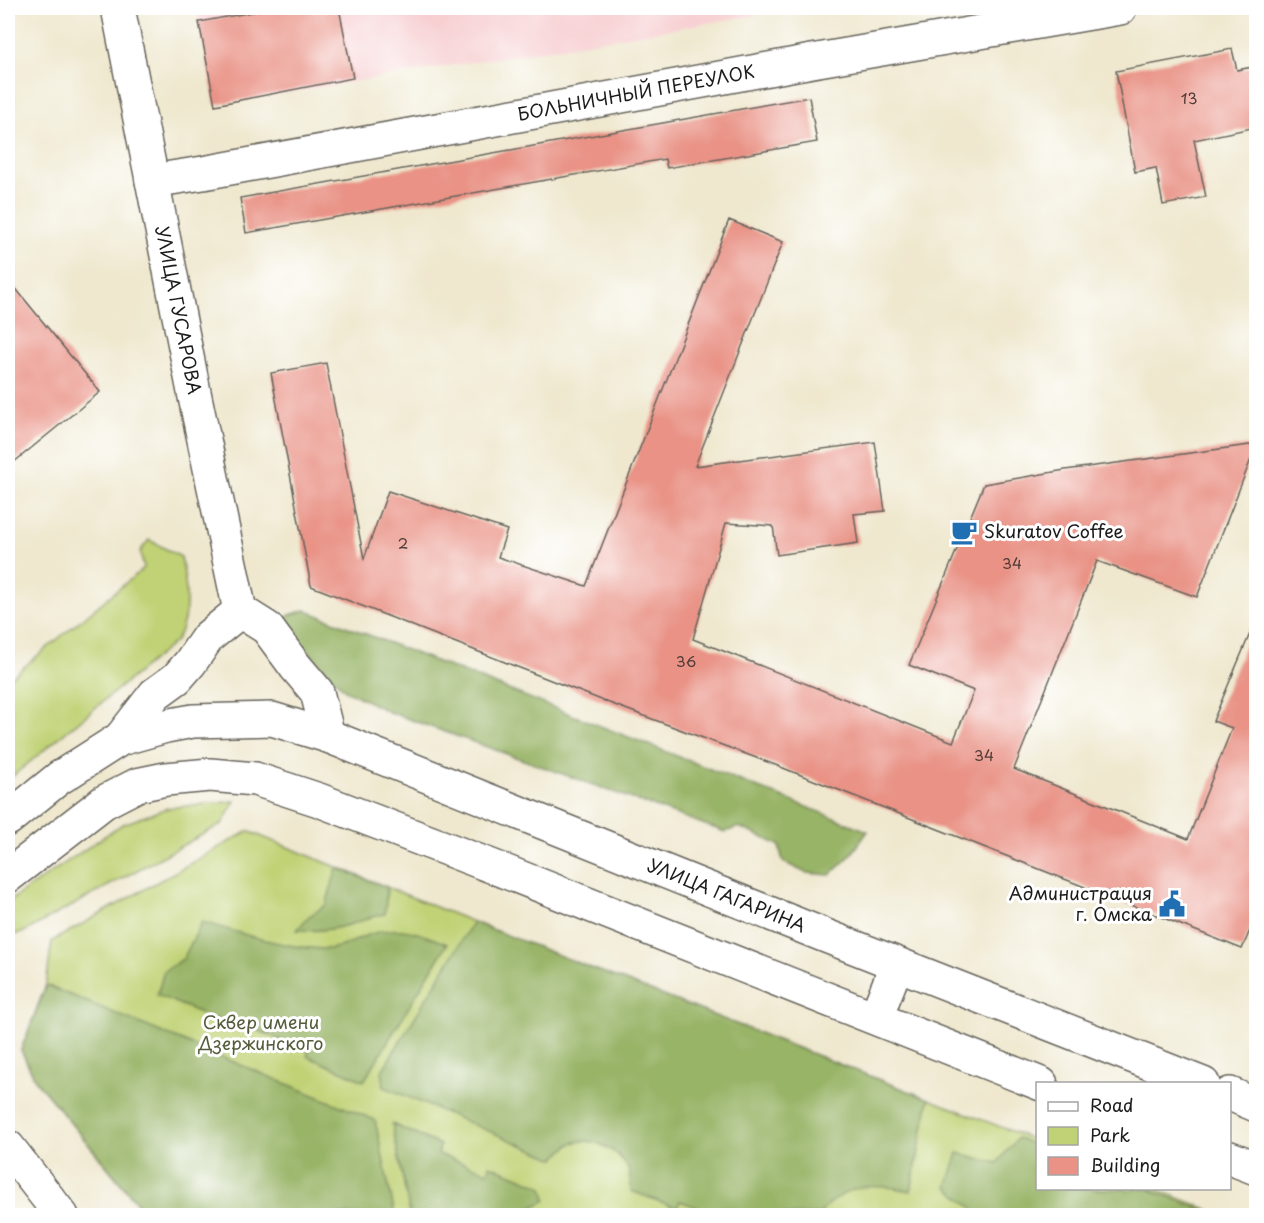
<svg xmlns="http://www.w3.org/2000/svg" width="1264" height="1223" font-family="'Playpen Sans',sans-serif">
	<rect width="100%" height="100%" fill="#fff"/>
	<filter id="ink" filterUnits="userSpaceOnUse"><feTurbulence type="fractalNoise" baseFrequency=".0167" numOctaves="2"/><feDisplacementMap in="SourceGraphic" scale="12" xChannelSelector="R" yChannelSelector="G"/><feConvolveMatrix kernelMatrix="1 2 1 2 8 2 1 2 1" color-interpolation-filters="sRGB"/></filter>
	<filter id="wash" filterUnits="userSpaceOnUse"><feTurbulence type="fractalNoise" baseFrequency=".008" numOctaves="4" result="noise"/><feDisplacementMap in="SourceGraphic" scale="24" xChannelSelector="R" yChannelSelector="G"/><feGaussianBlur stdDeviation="1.35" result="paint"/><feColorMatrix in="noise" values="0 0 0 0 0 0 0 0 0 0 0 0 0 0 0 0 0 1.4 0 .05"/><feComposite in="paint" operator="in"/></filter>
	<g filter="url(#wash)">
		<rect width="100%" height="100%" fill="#efe8cf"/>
		<path fill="#f7cfd1" d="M 197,8 L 797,8 L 215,105 Z"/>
		<g fill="#c0d275" stroke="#6e7748" stroke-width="1.5">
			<path d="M 149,540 L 181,557 C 187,587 191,613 176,641 L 8,780 L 8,680 L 144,568 L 140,551 Z"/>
			<path d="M 235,801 L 222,824 L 22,933 L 8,935 L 8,902 L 121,825 L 167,808 Z"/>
			<path d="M 248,831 L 473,922 L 1037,1141 L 1038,1188 L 1156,1189 L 1223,1215 L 147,1215 L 36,1081 L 21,1050 L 46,985 L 52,941 Z"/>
		</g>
		<g fill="#98b466" stroke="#5a6841" stroke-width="1.5">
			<path d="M 305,610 L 868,831 L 851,855 L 830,875 L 806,873 L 783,862 L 779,845 L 739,827 L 725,832 L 389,712 L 345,690 L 277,619 Z"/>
			<path d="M 337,868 L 387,887 L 385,914 C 370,916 358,923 344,926 C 328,931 313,931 297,930 L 308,917 L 326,905 Z"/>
			<path d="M 202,922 C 241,933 283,948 324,949 C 339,949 350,943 363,937 C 396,923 416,931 447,944 L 364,1081 L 307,1056 L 309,1051 L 246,1026 L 244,1031 L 157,995 L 164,971 L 183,959 Z"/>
			<path d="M 473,922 L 929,1099 L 911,1191 C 872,1183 847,1182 819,1215 L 717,1215 L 680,1201 L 677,1208 L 631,1191 C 630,1184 631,1173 627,1167 C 619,1150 592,1136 573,1143 C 567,1145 560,1154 555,1159 L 384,1087 L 382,1071 Z"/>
			<path d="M 46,985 L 375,1120 L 395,1215 L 147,1215 L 36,1081 L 21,1050 Z"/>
			<path d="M 392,1124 L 440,1145 L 438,1154 L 488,1172 L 490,1165 L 543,1187 L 546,1200 L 517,1215 L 410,1215 Z"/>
			<path d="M 1018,1138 L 1037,1146 L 1038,1188 L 1148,1189 L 1217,1215 L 981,1215 L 947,1187 L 958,1153 L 997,1163 Z"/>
		</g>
		<g id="blocks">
			<g fill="#e99285">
				<path d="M 273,8 L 339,8 L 353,78 L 215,105 L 199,22 Z"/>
				<path d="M 1232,49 L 1237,70 L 1257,66 L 1257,127 L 1194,140 L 1206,197 L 1163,205 L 1156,168 L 1135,172 L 1116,71 Z"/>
				<path d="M 809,97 L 817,142 L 667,168 L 665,159 L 246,233 L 240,198 Z"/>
				<path d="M 729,220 L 783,242 L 695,466 L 875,442 L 885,511 L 854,514 L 858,543 L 777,555 L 773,526 L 726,523 L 693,639 L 953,742 L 974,691 L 909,665 L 984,484 L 1065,470 L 1257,444 L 1197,597 L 1097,561 L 1014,769 L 1188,839 L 1232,728 L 1213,721 L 1257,617 L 1257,914 L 1242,949 L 778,766 L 604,701 L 311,586 L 271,373 L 326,363 L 364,559 L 388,491 L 507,530 L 498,557 L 586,586 Z"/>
				<path d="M 8,279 L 100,392 L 8,467 Z"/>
			</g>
		</g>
	</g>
	<g filter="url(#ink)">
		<use href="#blocks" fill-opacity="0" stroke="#66635b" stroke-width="1.5"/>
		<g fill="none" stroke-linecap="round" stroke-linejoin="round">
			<g stroke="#66635b" stroke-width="36">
				<g id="minor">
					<path id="s1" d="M 152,181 L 203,173 L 812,61 L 1120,8"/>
				</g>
			</g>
			<g stroke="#66635b" stroke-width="36">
				<g id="major">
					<path id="s2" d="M 118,8 L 195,397 L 240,611"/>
					<path d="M 240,611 L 267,628 L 295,666 L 317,692 L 328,736"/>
					<path d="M 120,739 L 155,694 L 177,678 L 190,663 L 208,637 L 240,611"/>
					<path id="s3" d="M 8,819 L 59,778 L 120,739 L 166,726 L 193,721 L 272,719 L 328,736 L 821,934 L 1203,1084"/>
					<path d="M 8,876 L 104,802 L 137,785 L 166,779 L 210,775 L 255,779 L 319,800 L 499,869 L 1041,1084"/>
					<path d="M 876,1017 L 897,964"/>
					<path d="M 1230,1094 L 1256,1105"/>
					<path d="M 8,1147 L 62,1216"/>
					<path d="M 1230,1158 L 1256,1168"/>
				</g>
			</g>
			<use href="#minor" stroke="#fff" stroke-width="33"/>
			<use href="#major" stroke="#fff" stroke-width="33"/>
		</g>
	</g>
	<defs>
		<g id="cafe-bare" transform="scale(2.07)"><path d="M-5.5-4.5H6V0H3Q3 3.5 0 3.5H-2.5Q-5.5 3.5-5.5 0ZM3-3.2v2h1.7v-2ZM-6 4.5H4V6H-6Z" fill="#1f6fb2" stroke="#fff" stroke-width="2.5" paint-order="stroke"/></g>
		<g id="civic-bare" transform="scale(2.07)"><path d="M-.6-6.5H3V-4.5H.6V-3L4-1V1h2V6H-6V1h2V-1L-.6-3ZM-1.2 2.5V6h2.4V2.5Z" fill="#1f6fb2" stroke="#fff" stroke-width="2.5" paint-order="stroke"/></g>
	</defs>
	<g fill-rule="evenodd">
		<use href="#cafe-bare" x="964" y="532"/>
		<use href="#civic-bare" x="1172" y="904"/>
	</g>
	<g text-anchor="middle" stroke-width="6" stroke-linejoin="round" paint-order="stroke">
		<g font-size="15" fill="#4f3a36">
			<text x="1189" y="104">13</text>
			<text x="403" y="549">2</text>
			<text x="1012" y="569">34</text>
			<text x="686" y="667">36</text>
			<text x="984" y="761">34</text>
		</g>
		<g font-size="18" fill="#1c1c1c" stroke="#fff">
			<text dy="6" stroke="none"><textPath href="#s1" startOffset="492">БОЛЬНИЧНЫЙ ПЕРЕУЛОК</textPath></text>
			<text dy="6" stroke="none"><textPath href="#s2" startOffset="308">УЛИЦА ГУСАРОВА</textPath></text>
			<text dy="6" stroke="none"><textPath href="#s3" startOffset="780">УЛИЦА ГАГАРИНА</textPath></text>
		</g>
		<g font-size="18" fill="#1c1c1c" stroke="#fff" text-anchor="start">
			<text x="984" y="538">Skuratov Coffee</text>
			<text x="1152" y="900" text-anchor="end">Администрация<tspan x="1152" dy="21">г. Омска</tspan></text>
		</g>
		<g font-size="18" fill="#555c3b" stroke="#fff">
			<text x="261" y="1029">Сквер имени<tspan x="261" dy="21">Дзержинского</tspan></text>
		</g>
	</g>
	<rect width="1264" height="1223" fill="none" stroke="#fff" stroke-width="30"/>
	<rect x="1036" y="1082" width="195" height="108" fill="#ffffff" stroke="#a4a4a4" stroke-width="1.5"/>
	<rect x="1048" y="1102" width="30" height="9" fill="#ffffff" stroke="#a4a4a4" stroke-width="1.5"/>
	<text x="1090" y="1112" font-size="18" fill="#1c1c1c">Road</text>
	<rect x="1048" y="1127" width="30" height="18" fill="#c0d275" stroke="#a4a4a4" stroke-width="1.5"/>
	<text x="1090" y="1142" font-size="18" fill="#1c1c1c">Park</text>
	<rect x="1048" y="1157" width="30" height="18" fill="#e99285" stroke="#a4a4a4" stroke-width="1.5"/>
	<text x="1090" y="1172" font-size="18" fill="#1c1c1c">Building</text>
</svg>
